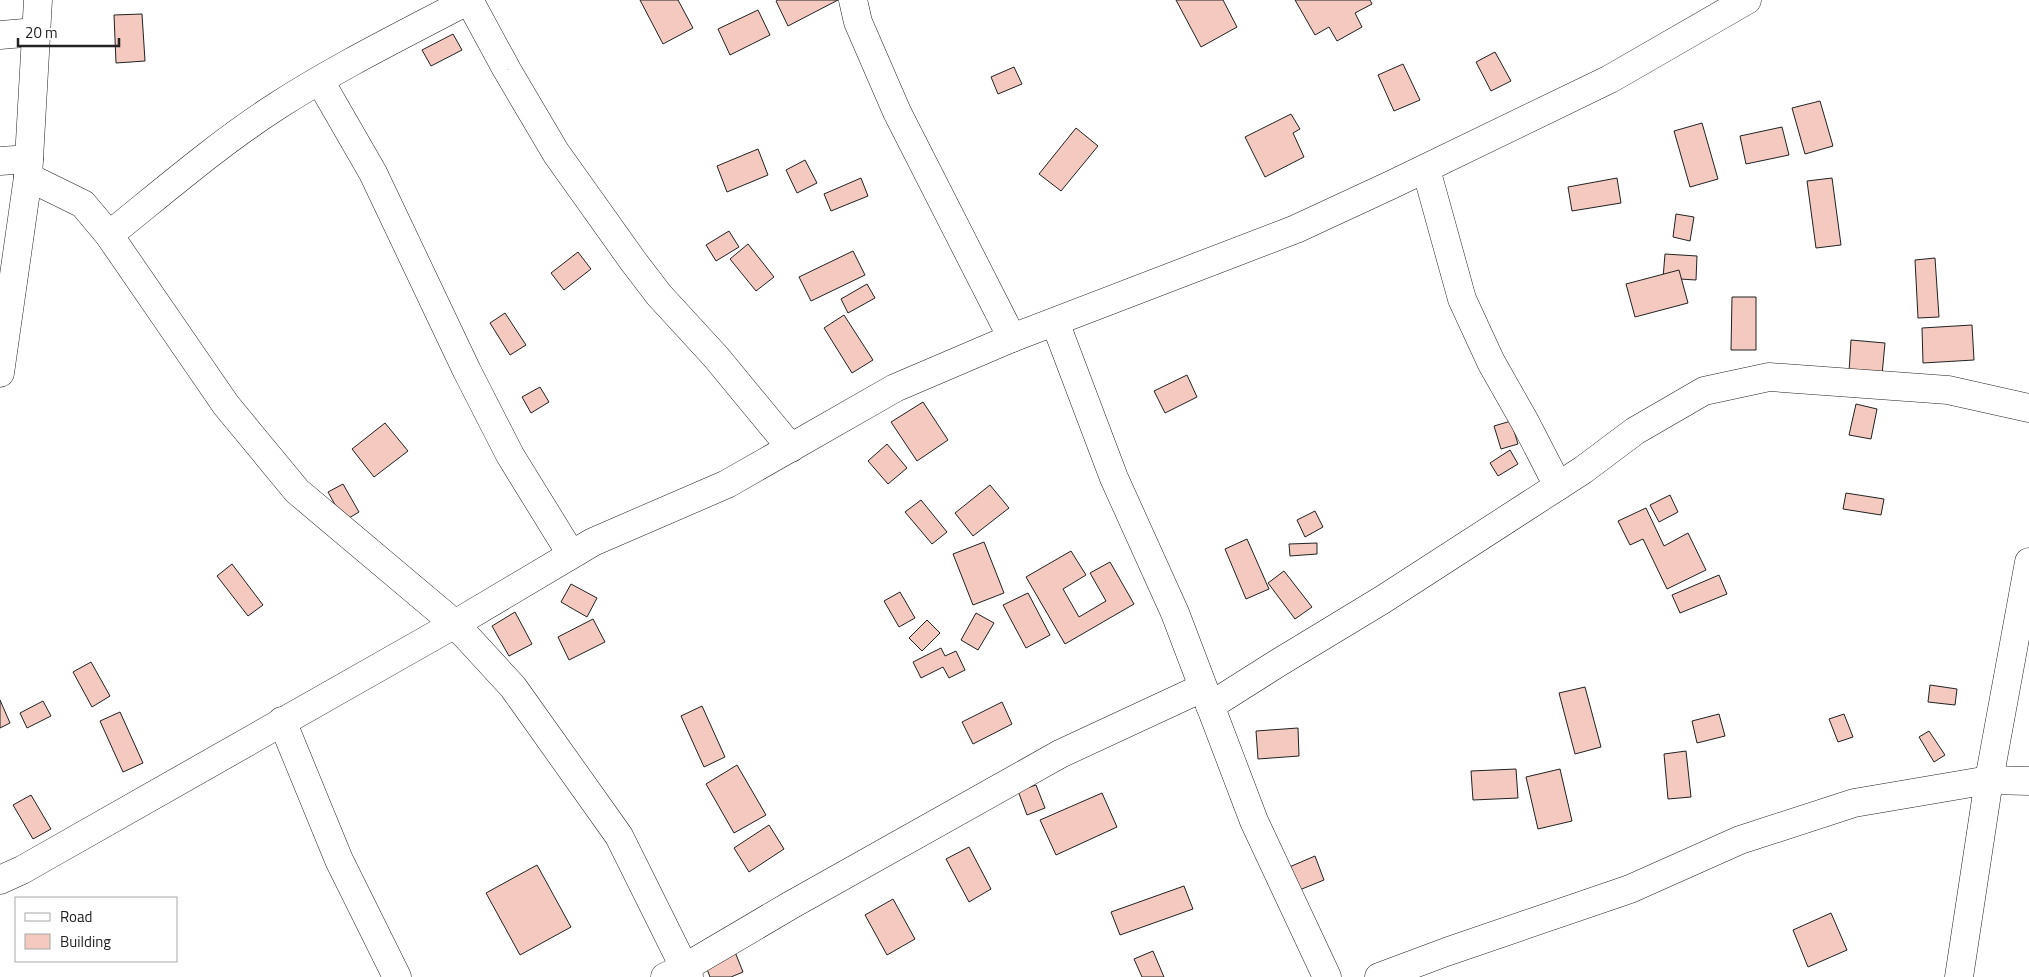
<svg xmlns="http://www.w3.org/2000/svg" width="2029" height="977" font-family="'Titillium Web',sans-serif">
	<rect width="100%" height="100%" fill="#fff"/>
	<g fill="#f3c9c0" stroke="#222">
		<path d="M 640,0 L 678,0 L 693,28 L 663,44 Z"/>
		<path d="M 778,0 L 838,0 L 788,26 L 776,1 Z"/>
		<path d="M 1176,0 L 1223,0 L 1237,27 L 1201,47 Z"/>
		<path d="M 1295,0 L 1370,0 L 1372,4 L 1355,13 L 1362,27 L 1337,41 L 1329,27 L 1315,35 Z"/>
		<path d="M 758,10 L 770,35 L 730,55 L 718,29 Z"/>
		<path d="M 142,14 L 145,61 L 116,63 L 114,15 Z"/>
		<path d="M 453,34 L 462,50 L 431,66 L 422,50 Z"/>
		<path d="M 1495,52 L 1511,81 L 1491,91 L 1476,62 Z"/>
		<path d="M 1403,64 L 1420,100 L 1394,111 L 1378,75 Z"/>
		<path d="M 1014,67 L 1022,84 L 998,94 L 991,77 Z"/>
		<path d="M 1820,101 L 1833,146 L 1805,154 L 1792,108 Z"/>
		<path d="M 1291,114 L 1300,129 L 1293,133 L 1304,157 L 1265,177 L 1245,137 Z"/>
		<path d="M 1702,123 L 1718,179 L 1690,187 L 1674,131 Z"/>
		<path d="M 1782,127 L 1789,155 L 1746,164 L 1740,136 Z"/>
		<path d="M 1076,128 L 1098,146 L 1061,191 L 1039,174 Z"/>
		<path d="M 758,149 L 768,175 L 727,192 L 717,166 Z"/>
		<path d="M 805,160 L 817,183 L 797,193 L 786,170 Z"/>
		<path d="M 861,178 L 868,196 L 831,211 L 824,194 Z"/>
		<path d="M 1617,178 L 1621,203 L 1572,211 L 1568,187 Z"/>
		<path d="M 1832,178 L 1841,245 L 1816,248 L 1807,181 Z"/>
		<path d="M 1676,214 L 1694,217 L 1690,241 L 1673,237 Z"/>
		<path d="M 729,231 L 739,247 L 716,261 L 706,245 Z"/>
		<path d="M 748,244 L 774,277 L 756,291 L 730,259 Z"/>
		<path d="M 853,251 L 865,275 L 811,301 L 799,277 Z"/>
		<path d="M 578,252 L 591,269 L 564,290 L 551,273 Z"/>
		<path d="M 1665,254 L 1697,256 L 1696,280 L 1663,278 Z"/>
		<path d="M 1935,258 L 1939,317 L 1918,318 L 1915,260 Z"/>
		<path d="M 1679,270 L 1688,303 L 1635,317 L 1626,284 Z"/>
		<path d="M 867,284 L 875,298 L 848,313 L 841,299 Z"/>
		<path d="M 1732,297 L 1756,297 L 1756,350 L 1731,350 Z"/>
		<path d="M 505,313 L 526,345 L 510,355 L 490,323 Z"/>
		<path d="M 844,315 L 873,360 L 852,373 L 824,328 Z"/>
		<path d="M 1972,325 L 1974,360 L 1923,363 L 1922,328 Z"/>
		<path d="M 1851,340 L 1885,343 L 1882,375 L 1849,372 Z"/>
		<path d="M 1187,375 L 1197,397 L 1165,413 L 1154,391 Z"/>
		<path d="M 540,387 L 549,402 L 531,413 L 522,397 Z"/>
		<path d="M 923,402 L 948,440 L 917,461 L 891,422 Z"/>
		<path d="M 1856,404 L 1877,409 L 1871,439 L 1849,435 Z"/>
		<path d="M 1511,421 L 1518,444 L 1501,449 L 1494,426 Z"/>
		<path d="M 385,423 L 408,451 L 374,477 L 352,449 Z"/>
		<path d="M 887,444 L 907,468 L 888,484 L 868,461 Z"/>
		<path d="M 1510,450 L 1518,464 L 1498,476 L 1490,463 Z"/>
		<path d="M 343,484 L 359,512 L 344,521 L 328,492 Z"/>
		<path d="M 990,485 L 1009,508 L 973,536 L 955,513 Z"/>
		<path d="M 1846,493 L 1884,499 L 1881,515 L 1843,509 Z"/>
		<path d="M 1670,495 L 1678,512 L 1659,522 L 1650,505 Z"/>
		<path d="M 921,500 L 947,532 L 932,544 L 905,512 Z"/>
		<path d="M 1646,508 L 1664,546 L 1688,533 L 1706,570 L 1667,589 L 1643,539 L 1630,545 L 1618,521 Z"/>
		<path d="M 1315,511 L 1323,527 L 1305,537 L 1297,520 Z"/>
		<path d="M 1247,539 L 1269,589 L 1246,599 L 1225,549 Z"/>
		<path d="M 984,542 L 1004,593 L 973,605 L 953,554 Z"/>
		<path d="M 1317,543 L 1317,554 L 1290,556 L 1289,544 Z"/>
		<path d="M 1071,551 L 1086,575 L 1063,589 L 1079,617 L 1106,601 L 1090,573 L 1110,562 L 1134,604 L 1065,644 L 1026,577 Z"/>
		<path d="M 232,564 L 263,605 L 248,616 L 217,576 Z"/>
		<path d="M 1284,571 L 1312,607 L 1295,619 L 1268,583 Z"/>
		<path d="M 1719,575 L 1727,594 L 1680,613 L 1672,595 Z"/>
		<path d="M 571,584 L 597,598 L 587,617 L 561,602 Z"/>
		<path d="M 900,592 L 915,618 L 899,627 L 884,601 Z"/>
		<path d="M 1028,593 L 1050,635 L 1026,648 L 1003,605 Z"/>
		<path d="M 515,612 L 532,644 L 509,656 L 492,626 Z"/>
		<path d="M 976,613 L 994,623 L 978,650 L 961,640 Z"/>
		<path d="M 593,619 L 605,642 L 569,660 L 558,637 Z"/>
		<path d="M 927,620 L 940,633 L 922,651 L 909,638 Z"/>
		<path d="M 941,648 L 945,656 L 956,651 L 965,670 L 949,678 L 943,667 L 921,678 L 913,662 Z"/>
		<path d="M 91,662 L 110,696 L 92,707 L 73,672 Z"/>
		<path d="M 1930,685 L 1957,689 L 1955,705 L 1928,702 Z"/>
		<path d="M 1585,687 L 1601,747 L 1575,754 L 1559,693 Z"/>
		<path d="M 0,700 L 10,723 L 0,728 Z"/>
		<path d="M 43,701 L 51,716 L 27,728 L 20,713 Z"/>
		<path d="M 1002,702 L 1012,724 L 973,744 L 962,722 Z"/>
		<path d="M 702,706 L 725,757 L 704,767 L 681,716 Z"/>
		<path d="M 120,712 L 143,763 L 123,772 L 100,721 Z"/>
		<path d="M 1719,714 L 1725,736 L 1697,743 L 1692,721 Z"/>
		<path d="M 1844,714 L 1853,737 L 1838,742 L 1829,719 Z"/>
		<path d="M 1298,728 L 1299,756 L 1258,759 L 1256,731 Z"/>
		<path d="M 1929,731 L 1945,755 L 1934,762 L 1919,737 Z"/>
		<path d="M 1686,751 L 1691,797 L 1668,799 L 1664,754 Z"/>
		<path d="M 737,765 L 766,815 L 734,833 L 706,784 Z"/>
		<path d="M 1516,769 L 1518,798 L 1473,800 L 1471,771 Z"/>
		<path d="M 1560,769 L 1572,821 L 1538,829 L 1526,777 Z"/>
		<path d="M 1036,785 L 1045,808 L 1027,815 L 1018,791 Z"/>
		<path d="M 1102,793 L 1117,827 L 1056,855 L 1040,820 Z"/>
		<path d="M 31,795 L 51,829 L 33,839 L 13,805 Z"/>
		<path d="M 769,825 L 784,849 L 749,872 L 734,848 Z"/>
		<path d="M 969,847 L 991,889 L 969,902 L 946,859 Z"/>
		<path d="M 1315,856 L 1324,880 L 1297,891 L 1287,868 Z"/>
		<path d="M 537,865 L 571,927 L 520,955 L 486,893 Z"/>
		<path d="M 1184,886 L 1193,909 L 1120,935 L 1111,912 Z"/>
		<path d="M 893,899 L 915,939 L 887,955 L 865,915 Z"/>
		<path d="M 1831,913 L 1847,950 L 1808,967 L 1793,930 Z"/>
		<path d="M 1153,951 L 1164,977 L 1142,977 L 1134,959 Z"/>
		<path d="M 735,952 L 743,972 L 731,977 L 710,977 L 705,964 Z"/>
	</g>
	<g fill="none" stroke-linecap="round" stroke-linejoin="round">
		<g stroke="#222" stroke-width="29">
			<g id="minor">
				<path d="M 469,0 L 507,70 L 556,153 L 633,261 L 659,295 L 716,357 L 791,448"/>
				<path d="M 853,0 L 858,22 L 897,112 L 1012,338"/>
				<path d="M 0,35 L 36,32"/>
				<path d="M 320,81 L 373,173 L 467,371 L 510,455 L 571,554"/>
				<path d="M 0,161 L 29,159"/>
				<path d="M 1426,169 L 1462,299 L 1491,362 L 1525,422 L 1558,486"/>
				<path d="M 28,177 L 83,204 L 109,235 C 164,191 218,144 277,106 C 339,66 405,34 469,0"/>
				<path d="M 109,235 L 226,405 L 297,491 L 455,624 L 513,687 L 619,836 L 689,977"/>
				<path d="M 1055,322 L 1114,478 L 1175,613 L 1254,821 L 1327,977"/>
				<path d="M 0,373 L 28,177 L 38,0"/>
				<path d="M 1210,706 L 1278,663 L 1382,600 L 1583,470 L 1635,431 L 1704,391 L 1769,377 L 1948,390 L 2029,408"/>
				<path d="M 282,721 L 339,860 L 397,977"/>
				<path d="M 0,880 L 22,870 L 455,624 L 593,542 L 727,484 L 895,388 L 1012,338 L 1296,229 L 1393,184 L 1610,79 L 1747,0"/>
				<path d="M 665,977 L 684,968 L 791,905 L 1060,754 L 1202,688"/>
				<path d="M 1379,977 L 1446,952 L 1630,889 L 1740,840 L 1854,803 L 1989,780 L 2029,781"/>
			</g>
		</g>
		<g stroke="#222" stroke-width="29">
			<path id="tertiary" d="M 1959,977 L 1989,780 L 2029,562"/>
		</g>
		<use href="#minor" stroke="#fff" stroke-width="28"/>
		<use href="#tertiary" stroke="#fff" stroke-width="28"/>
	</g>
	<rect x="15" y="897" width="162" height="65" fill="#ffffff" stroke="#a7a7a7"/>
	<rect x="25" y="913" width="25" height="8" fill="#ffffff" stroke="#a7a7a7"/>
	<text x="60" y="922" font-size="15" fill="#222222">Road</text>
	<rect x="25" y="934" width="25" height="15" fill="#f3c9c0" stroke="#a7a7a7"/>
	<text x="60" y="947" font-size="15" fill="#222222">Building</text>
	<path d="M18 38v8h101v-8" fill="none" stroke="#222222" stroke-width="2.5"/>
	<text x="25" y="38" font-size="15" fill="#222222" stroke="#ffffff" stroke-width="4" paint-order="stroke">20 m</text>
</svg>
